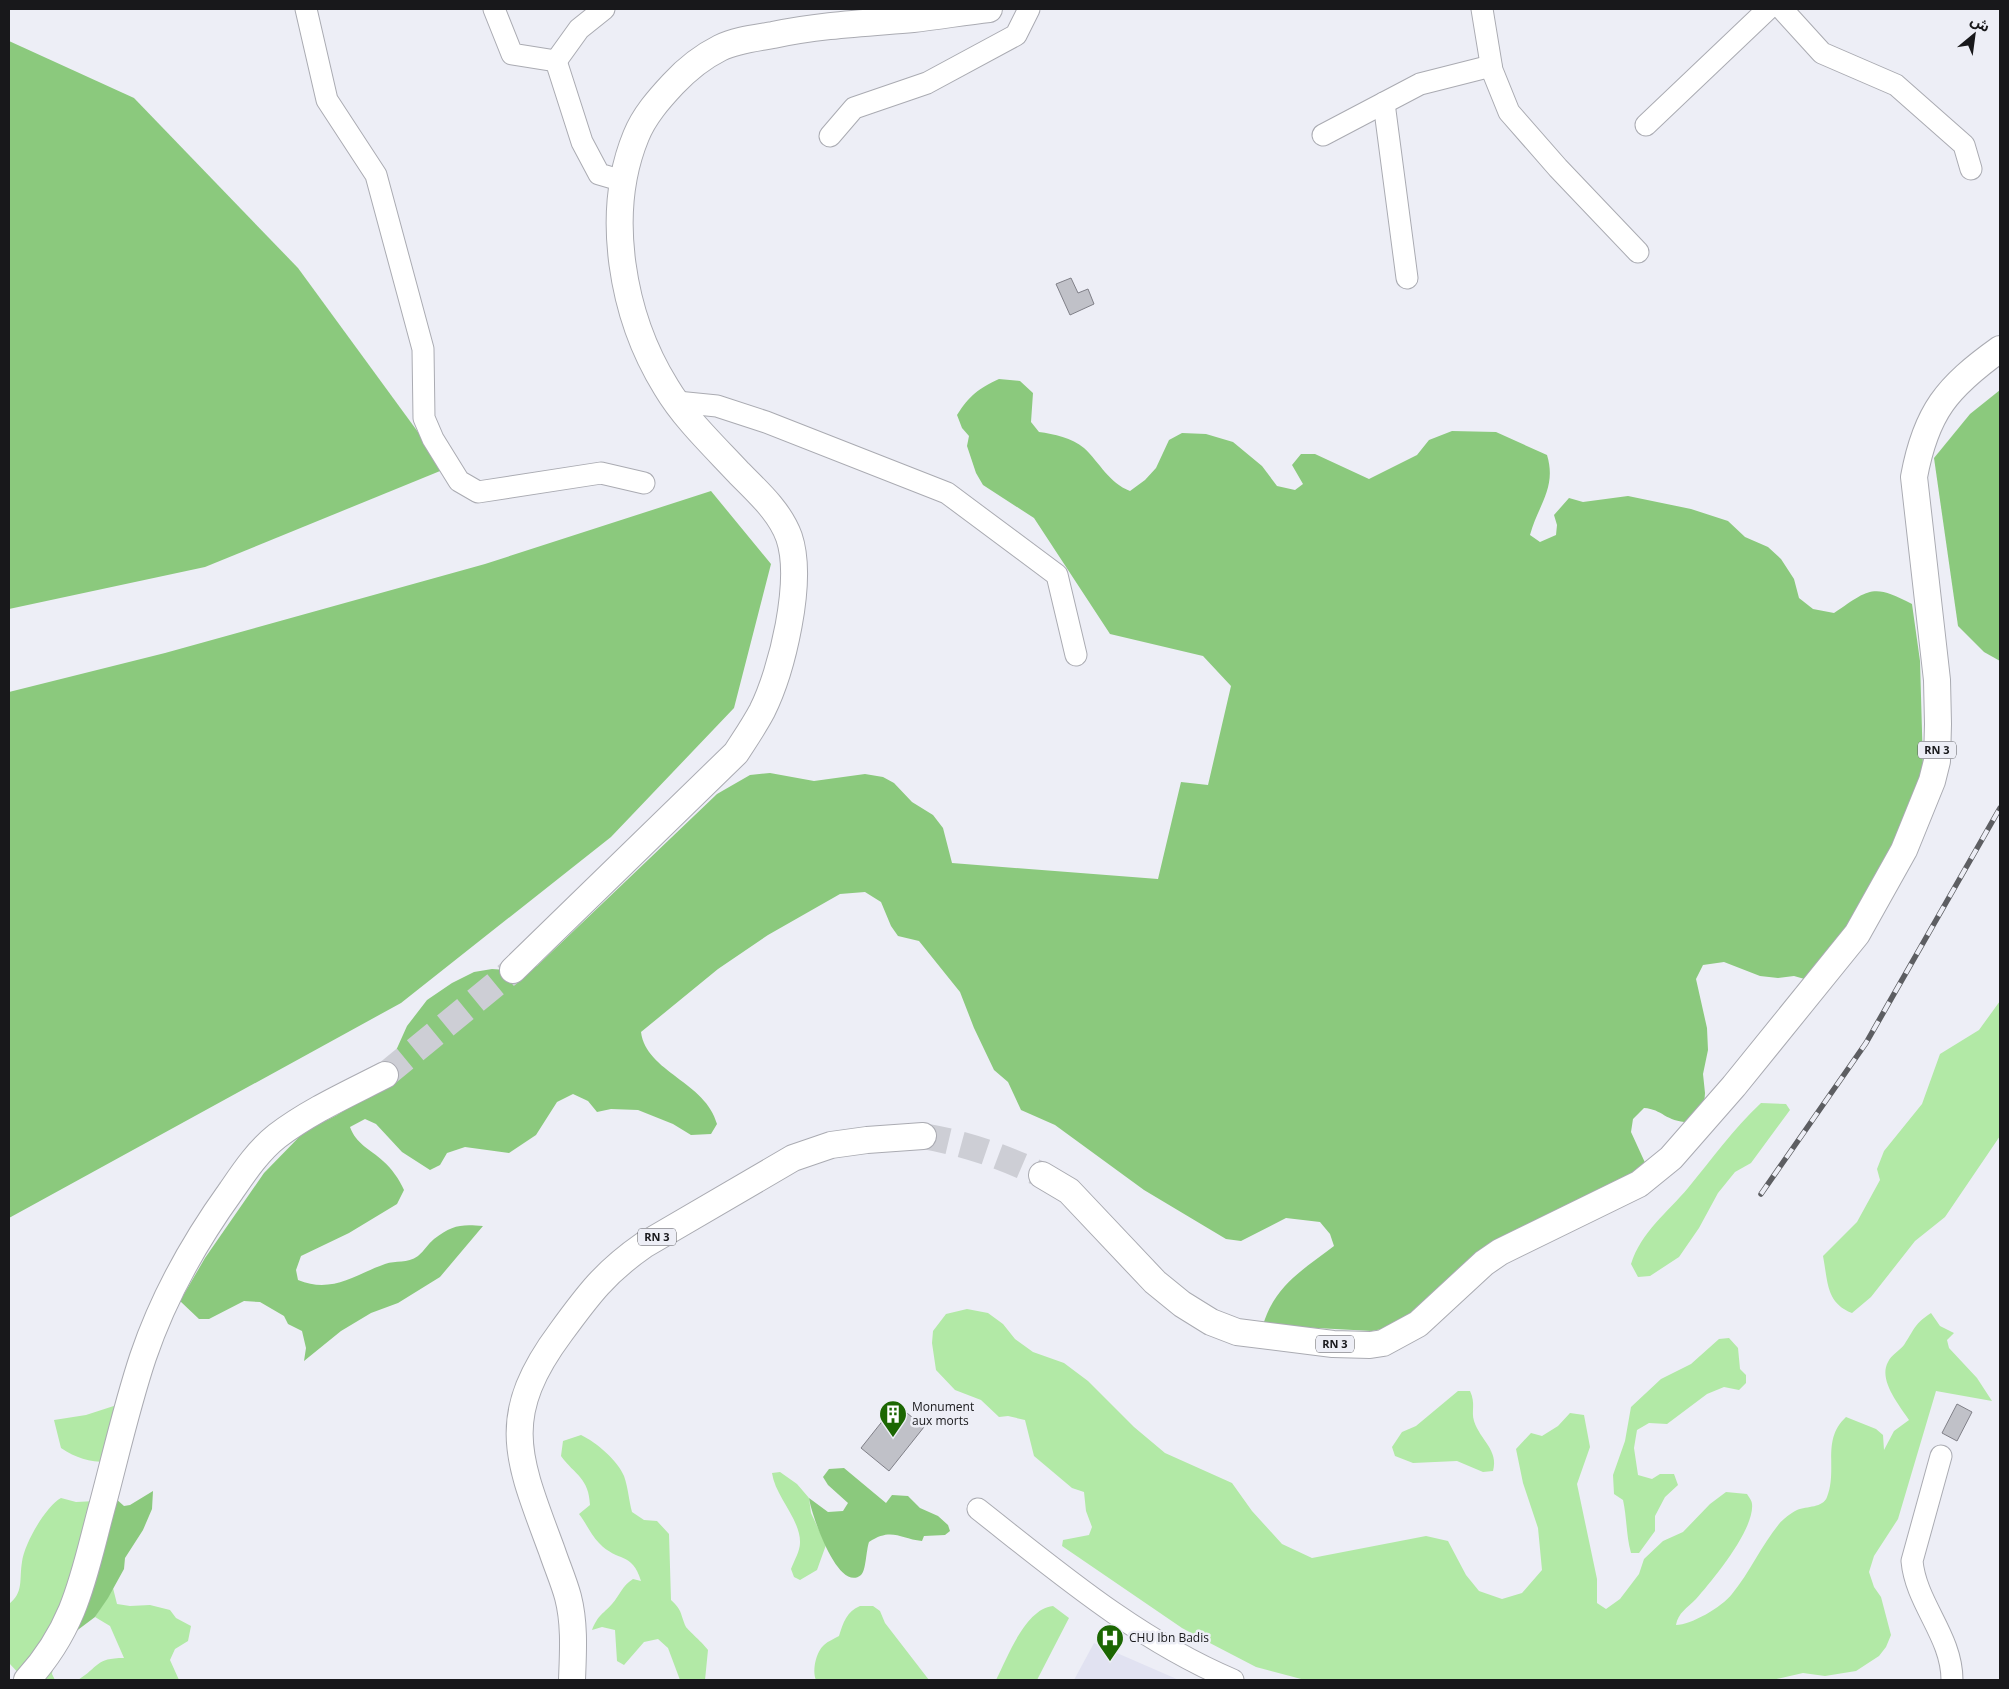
<svg xmlns="http://www.w3.org/2000/svg" width="2009" height="1689" font-family="'Open Sans','Noto Sans Arabic',sans-serif">
	<rect width="100%" height="100%" fill="#edeef6"/>
	<path fill="#e1e2f1" d="M 1094,1643 L 1179,1680 L 1074,1680 Z"/>
	<g fill="#b2e9a6">
		<path d="M 2000,1001 L 2000,1136 L 1945,1217 L 1915,1241 L 1871,1297 L 1852,1313 C 1826,1303 1828,1282 1823,1256 L 1857,1222 L 1880,1180 L 1877,1169 L 1884,1151 L 1922,1104 L 1940,1054 L 1979,1030 Z"/>
		<path d="M 1761,1103 L 1786,1104 L 1790,1110 L 1751,1163 L 1735,1172 L 1718,1193 L 1699,1228 L 1679,1257 L 1650,1276 L 1638,1277 L 1631,1264 C 1641,1232 1668,1212 1688,1188 C 1712,1159 1733,1129 1761,1103 Z"/>
		<path d="M 967,1309 L 988,1313 L 1003,1324 L 1015,1339 L 1033,1352 L 1064,1363 L 1088,1381 L 1134,1427 L 1165,1453 L 1232,1483 L 1252,1511 L 1282,1544 L 1312,1558 L 1426,1536 L 1448,1541 L 1466,1575 L 1479,1591 L 1502,1599 L 1522,1593 L 1542,1570 L 1538,1528 L 1523,1483 L 1516,1449 L 1531,1433 L 1542,1436 L 1558,1426 L 1570,1413 L 1584,1415 L 1590,1447 L 1577,1484 L 1597,1579 L 1597,1603 L 1606,1609 L 1620,1599 L 1639,1574 L 1644,1559 L 1663,1541 L 1683,1532 L 1710,1504 L 1726,1492 L 1747,1494 C 1749,1497 1752,1501 1752,1504 C 1755,1529 1712,1581 1696,1599 C 1687,1608 1678,1613 1676,1625 C 1691,1625 1722,1607 1732,1594 C 1750,1572 1761,1546 1779,1524 C 1783,1519 1791,1513 1797,1510 C 1807,1506 1823,1508 1827,1497 C 1838,1469 1821,1440 1846,1417 L 1876,1429 L 1883,1435 L 1884,1450 L 1894,1431 L 1909,1420 C 1899,1405 1878,1380 1888,1362 C 1891,1355 1899,1351 1904,1345 C 1914,1330 1914,1324 1931,1313 L 1940,1326 L 1954,1333 L 1947,1340 L 1949,1348 L 1977,1378 L 1992,1401 L 1936,1391 L 1898,1519 L 1874,1556 L 1869,1572 L 1874,1587 L 1881,1597 L 1891,1635 L 1886,1647 L 1879,1656 L 1856,1671 L 1825,1676 L 1803,1673 L 1772,1680 L 1305,1680 L 1256,1667 L 1206,1641 L 1182,1628 L 1062,1546 L 1063,1540 L 1089,1535 L 1092,1527 L 1086,1511 L 1084,1492 L 1072,1488 L 1034,1456 L 1025,1420 L 1008,1416 L 999,1417 L 981,1400 L 955,1390 L 936,1370 L 932,1343 L 933,1331 L 946,1314 Z"/>
		<path d="M 1729,1338 L 1738,1348 L 1740,1369 L 1746,1375 L 1746,1383 L 1739,1390 L 1724,1387 L 1707,1394 L 1667,1424 L 1649,1423 L 1637,1430 L 1634,1448 L 1638,1475 L 1652,1479 L 1660,1474 L 1674,1474 L 1678,1485 L 1665,1497 L 1655,1516 L 1655,1531 L 1639,1553 L 1631,1553 C 1626,1535 1627,1518 1623,1500 L 1614,1494 L 1613,1475 L 1625,1441 L 1631,1407 L 1661,1379 L 1691,1364 L 1719,1339 Z"/>
		<path d="M 1458,1391 L 1470,1391 C 1476,1404 1471,1411 1474,1421 C 1480,1440 1499,1450 1493,1471 L 1483,1472 L 1457,1461 L 1413,1463 L 1395,1456 L 1392,1447 L 1402,1432 L 1416,1426 Z"/>
		<path d="M 123,1403 L 107,1462 C 89,1462 76,1458 61,1448 L 54,1420 L 86,1415 Z"/>
		<path d="M 581,1435 C 596,1442 618,1461 624,1476 C 628,1487 629,1501 632,1512 L 644,1520 L 657,1521 L 669,1534 L 671,1600 C 683,1611 680,1614 686,1627 C 688,1630 704,1644 708,1650 L 705,1680 L 680,1680 L 668,1648 L 658,1639 L 644,1642 L 624,1665 L 617,1661 L 615,1630 L 602,1627 L 592,1630 C 598,1615 602,1615 612,1604 C 620,1595 622,1586 633,1579 L 641,1581 C 632,1551 618,1563 599,1543 C 591,1535 586,1523 579,1514 L 590,1505 C 589,1478 575,1475 561,1456 L 563,1441 Z"/>
		<path d="M 780,1472 L 797,1484 L 809,1498 L 811,1513 L 826,1545 L 817,1570 L 800,1580 L 794,1577 L 791,1569 C 794,1561 800,1551 800,1543 C 801,1520 775,1496 772,1473 Z"/>
		<path d="M 61,1498 L 76,1502 L 96,1501 L 54,1660 L 52,1674 L 55,1680 L 25,1680 L 9,1663 L 9,1604 C 24,1592 19,1580 22,1562 C 24,1544 46,1506 61,1498 Z"/>
		<path d="M 113,1588 L 117,1604 L 130,1606 L 150,1605 L 170,1610 L 176,1618 L 191,1626 L 188,1641 L 175,1649 L 170,1660 L 179,1680 L 78,1680 C 99,1667 95,1658 124,1658 L 110,1626 L 95,1617 Z"/>
		<path d="M 860,1606 L 873,1606 L 880,1611 L 885,1623 L 929,1680 L 816,1680 C 812,1670 816,1652 824,1645 C 828,1641 834,1639 839,1636 C 843,1623 847,1611 860,1606 Z"/>
		<path d="M 1053,1606 L 1069,1618 L 1037,1680 L 996,1680 C 1008,1657 1025,1609 1053,1606 Z"/>
	</g>
	<g fill="#8bc97d">
		<path d="M 9,41 L 134,98 L 298,268 L 445,469 L 205,567 L 9,609 Z"/>
		<path d="M 999,379 L 1020,381 L 1033,393 L 1031,422 L 1039,432 C 1054,434 1072,438 1084,448 C 1100,463 1109,483 1130,491 L 1145,480 L 1156,468 L 1169,440 L 1182,433 L 1206,434 L 1233,442 L 1262,466 L 1277,486 L 1295,490 L 1303,484 L 1292,465 L 1301,454 L 1315,454 L 1369,479 L 1417,455 L 1429,440 L 1452,431 L 1496,432 L 1547,455 C 1557,488 1538,505 1530,535 L 1540,542 L 1556,535 L 1557,525 L 1554,515 L 1569,498 L 1583,502 L 1628,496 L 1691,509 L 1728,521 L 1745,537 L 1768,547 L 1781,559 L 1794,579 L 1799,598 L 1813,609 L 1834,613 C 1869,589 1873,583 1912,604 L 1920,661 L 1923,766 L 1904,820 L 1862,907 L 1808,980 L 1794,976 L 1778,978 L 1760,976 L 1724,962 L 1703,965 L 1696,979 L 1707,1028 L 1708,1050 L 1703,1074 L 1705,1093 L 1704,1106 L 1691,1122 C 1666,1123 1663,1109 1644,1108 L 1633,1119 L 1631,1132 L 1647,1167 L 1416,1313 L 1387,1328 L 1372,1331 L 1263,1325 C 1275,1285 1303,1270 1334,1246 L 1330,1234 L 1320,1222 L 1286,1218 L 1241,1241 L 1226,1239 L 1144,1190 L 1055,1125 L 1021,1110 L 1008,1082 L 994,1070 L 974,1028 L 960,992 L 919,941 L 898,936 L 891,926 L 881,902 L 865,892 L 840,894 L 768,935 L 718,969 L 641,1032 C 646,1072 706,1082 717,1124 L 711,1134 L 691,1135 L 673,1124 L 638,1110 L 611,1109 L 597,1112 L 588,1101 L 573,1094 L 557,1102 L 536,1135 L 509,1153 L 465,1147 L 447,1153 L 440,1165 L 430,1170 L 402,1152 L 376,1124 L 365,1119 L 350,1127 C 356,1144 370,1149 383,1161 C 392,1169 399,1179 404,1190 L 397,1204 L 349,1233 L 301,1256 L 296,1270 L 298,1280 C 332,1294 354,1275 385,1264 C 396,1260 407,1264 418,1256 C 424,1251 428,1244 434,1239 C 452,1225 461,1224 483,1226 L 440,1277 L 398,1303 L 371,1313 L 341,1331 L 304,1361 L 306,1348 L 302,1331 L 288,1324 L 284,1316 L 260,1302 L 244,1301 L 209,1319 L 199,1319 L 180,1301 L 205,1258 L 264,1173 L 304,1132 L 337,1115 L 361,1100 L 385,1075 L 407,1026 L 427,1000 L 452,983 L 474,972 L 492,969 L 523,971 L 537,966 L 717,794 L 750,775 L 770,773 L 814,781 L 865,774 L 883,777 L 894,783 L 912,802 L 933,815 L 943,828 L 952,863 L 1158,879 L 1181,782 L 1208,785 L 1231,686 L 1203,656 L 1110,634 L 1034,518 L 983,485 L 976,473 L 967,446 L 969,436 L 962,428 L 957,415 C 970,395 978,389 999,379 Z"/>
		<path d="M 2000,390 L 2000,661 L 1984,652 L 1958,626 L 1934,458 L 1970,414 Z"/>
		<path d="M 711,491 L 771,564 L 734,708 L 611,837 L 401,1003 L 9,1218 L 9,692 L 165,653 L 485,564 Z"/>
		<path d="M 844,1468 L 886,1503 L 892,1495 L 908,1496 L 920,1508 L 938,1516 L 948,1525 L 950,1531 L 945,1535 L 924,1536 L 922,1541 C 900,1539 892,1527 869,1542 C 866,1551 866,1571 861,1575 C 838,1594 811,1513 809,1498 L 828,1512 L 843,1511 L 848,1503 L 828,1485 L 823,1477 L 829,1469 Z"/>
		<path d="M 153,1491 L 152,1509 L 143,1530 L 125,1558 L 124,1569 L 108,1598 L 95,1617 L 71,1635 L 115,1498 L 124,1506 L 130,1505 Z"/>
	</g>
	<g fill="#c0c1c8" stroke="#808088">
		<path d="M 1071,278 L 1078,293 L 1088,289 L 1094,304 L 1070,315 L 1056,284 Z"/>
		<path d="M 896,1404 L 924,1427 L 889,1471 L 861,1448 Z"/>
		<path d="M 1957,1404 L 1972,1412 L 1957,1441 L 1942,1433 Z"/>
	</g>
	<g fill="none" stroke-linecap="round" stroke-linejoin="round">
		<g stroke="#cdced5" stroke-width="26" stroke-dasharray="26 13" stroke-linecap="butt">
			<path d="M 385,1075 L 513,970"/>
			<path d="M 923,1136 C 968,1144 1001,1156 1042,1175"/>
		</g>
		<g stroke="#aaabb2" stroke-width="23">
			<g id="minor">
				<path d="M 306,9 L 327,100 L 376,175 L 423,349 L 424,418 L 433,439 L 459,481 L 478,492 L 601,473 L 644,483"/>
				<path d="M 494,9 L 512,54 L 556,61 L 582,142 L 599,174 L 623,181"/>
				<path d="M 1482,9 L 1492,70 L 1509,112 L 1558,168 L 1638,252"/>
				<path d="M 1782,9 L 1822,53 L 1896,85 L 1964,145 L 1971,169"/>
				<path d="M 556,61 L 579,29 L 604,9"/>
				<path d="M 1384,103 L 1407,278"/>
				<path d="M 1646,125 L 1768,9"/>
				<path d="M 1323,135 L 1420,84 L 1491,66"/>
				<path d="M 830,136 L 854,108 L 927,83 L 1016,35 L 1029,9"/>
				<path d="M 677,402 L 717,406 L 766,422 L 947,493 L 1057,575 L 1076,655"/>
				<path d="M 1941,1456 L 1912,1561 C 1916,1604 1952,1636 1952,1680"/>
				<path d="M 978,1509 C 1058,1572 1138,1640 1233,1680"/>
			</g>
		</g>
		<g stroke="#aaabb2" stroke-width="28">
			<g id="major">
				<path d="M 513,970 L 736,753 C 745,739 754,726 762,711 C 782,671 804,581 789,537 C 780,512 758,492 739,473 C 714,446 685,419 666,387 C 622,316 604,214 636,136 C 644,116 659,99 673,84 C 687,69 702,57 720,48 C 736,40 756,38 773,35 C 820,25 866,23 913,19 C 938,16 964,12 989,9"/>
				<path d="M 1042,1175 L 1069,1191 L 1155,1282 L 1182,1304 L 1211,1322 L 1237,1332 L 1333,1344 L 1370,1345 L 1383,1343 L 1418,1324 L 1484,1263 L 1500,1252 L 1639,1184 L 1671,1158 L 1734,1086 L 1857,934 L 1904,850 L 1932,781 L 1937,761 L 1938,724 L 1937,680 L 1914,477 C 1926,412 1947,387 2000,349"/>
				<path d="M 27,1680 C 78,1624 84,1572 103,1503 C 116,1454 127,1405 143,1357 C 163,1298 195,1241 231,1191 C 244,1172 258,1151 277,1136 C 310,1111 348,1094 385,1075"/>
				<path d="M 572,1680 C 573,1653 575,1624 568,1597 C 564,1582 557,1566 552,1551 C 518,1459 497,1418 561,1332 C 588,1295 605,1272 644,1245 L 793,1158 L 831,1145 L 867,1140 L 923,1136"/>
			</g>
		</g>
		<use href="#minor" stroke="#fff" stroke-width="21"/>
		<use href="#major" stroke="#fff" stroke-width="26"/>
		<g stroke="#5d5e62" stroke-width="5.5">
			<path id="rail" d="M 1761,1194 L 1866,1043 L 2000,808"/>
		</g>
		<use href="#rail" stroke="#edeef6" stroke-width="4" stroke-dasharray="11" stroke-linecap="butt"/>
	</g>
	<defs>
		<g id="building-pin" transform="scale(1.4375)"><path d="M0 17L-7.5 6A9.5 9.5 0 1 1 7.5 6Z" fill="#1c6702" stroke="#edeef6"/><path d="M-4-6H4V6H1V3H-1V6H-4ZM-2.5-4.3h1.7v1.8h-1.7ZM.8-4.3h1.7v1.8H.8ZM-2.5-1h1.7V.8h-1.7ZM.8-1h1.7V.8H.8Z" fill="#fff"/></g>
		<g id="hospital-pin" transform="scale(1.4375)"><path d="M0 17L-7.5 6A9.5 9.5 0 1 1 7.5 6Z" fill="#1c6702" stroke="#edeef6"/><path d="M-5-5h3v3.5h4V-5h3V5h-3V1.5h-4V5h-3Z" fill="#fff"/></g>
	</defs>
	<g fill-rule="evenodd">
		<use href="#building-pin" x="893" y="1414"/>
		<use href="#hospital-pin" x="1110" y="1638"/>
	</g>
	<g text-anchor="middle" stroke-width="5" stroke-linejoin="round" paint-order="stroke">
		<g fill="#edeef6" stroke="#58585d" stroke-width="1">
			<rect x="1918" y="741.5" width="38" height="17" rx="4"/>
			<rect x="638" y="1228.5" width="38" height="17" rx="4"/>
			<rect x="1316" y="1335.5" width="38" height="17" rx="4"/>
		</g>
		<g font-size="11" font-weight="bold" fill="#18181b">
			<text x="1937" y="754">RN 3</text>
			<text x="657" y="1241">RN 3</text>
			<text x="1335" y="1348">RN 3</text>
		</g>
		<g font-size="12" fill="#18181b" stroke="#edeef6" text-anchor="start">
			<text x="912" y="1411">Monument<tspan x="912" dy="14">aux morts</tspan></text>
			<text x="1129" y="1642">CHU Ibn Badis</text>
		</g>
	</g>
	<rect width="2009" height="1689" fill="none" stroke="#18181b" stroke-width="20"/>
	<g transform="translate(1974 35) rotate(29)" stroke="#edeef6" stroke-width="4" paint-order="stroke">
	<path d="M0-4L9 19L0 12L-9 19Z" fill="#18181b"/>
	<text y="-8" font-size="14" font-weight="bold" text-anchor="middle" fill="#18181b">ش</text>
	</g>
</svg>
